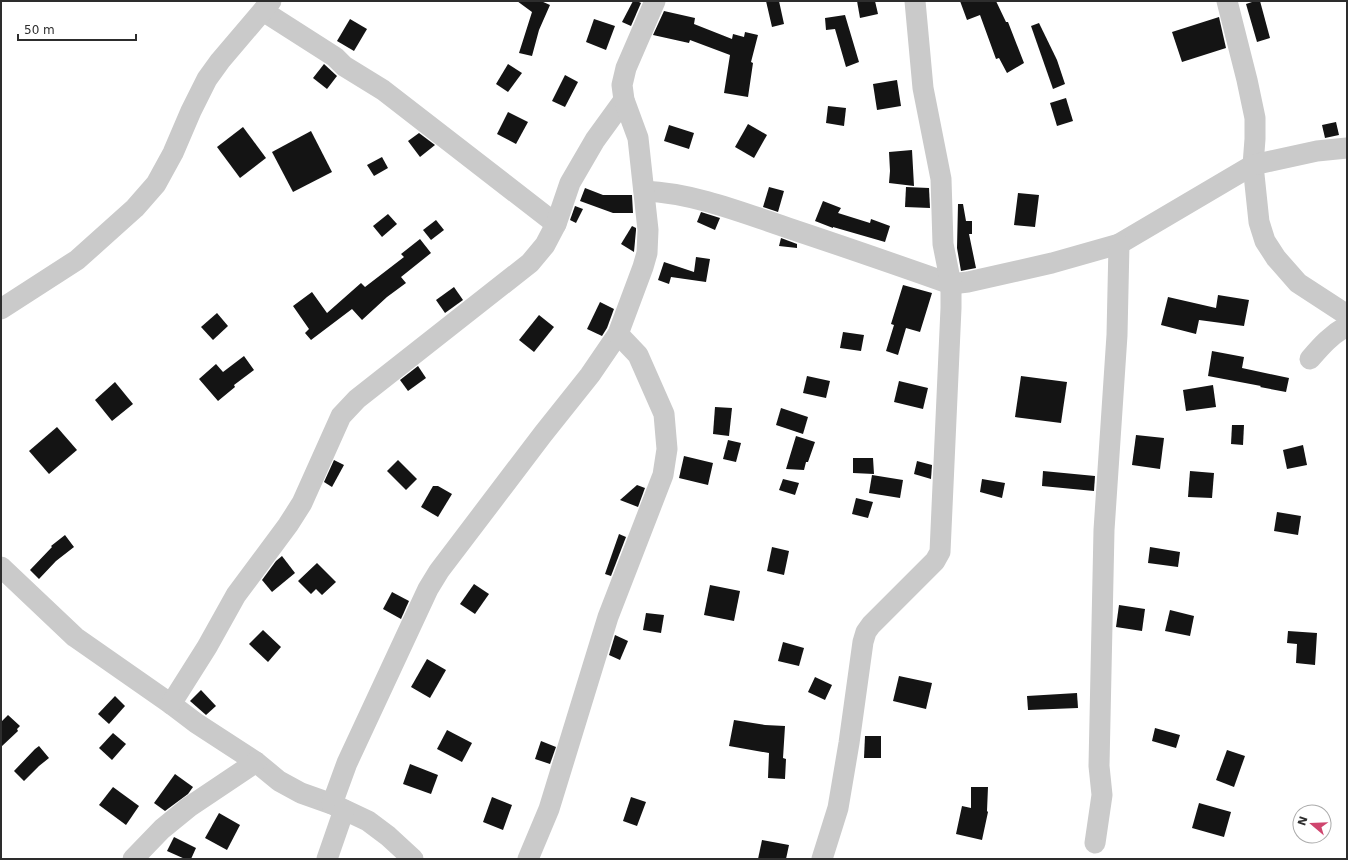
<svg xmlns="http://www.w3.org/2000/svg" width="1348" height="860" font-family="'DejaVu Sans',sans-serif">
	<rect width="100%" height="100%" fill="#fff"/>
	<g fill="#141414">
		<path d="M 517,1 L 541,1 L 550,5 L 539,30 L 532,56 L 519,53 L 532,12 Z"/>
		<path d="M 633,1 L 637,1 L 641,3 L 631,26 L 622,22 Z"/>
		<path d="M 766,1 L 779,1 L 784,24 L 772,27 Z"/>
		<path d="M 857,1 L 875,1 L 878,14 L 860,18 Z"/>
		<path d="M 960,1 L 996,1 L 1006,22 L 1008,22 L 1024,63 L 1007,73 L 999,58 L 996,59 L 980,15 L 967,20 Z"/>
		<path d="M 1255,1 L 1260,1 L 1270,38 L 1257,42 L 1246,4 Z"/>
		<path d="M 664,11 L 695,18 L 694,24 L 732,39 L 733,34 L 744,37 L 745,32 L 758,35 L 751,62 L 753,63 L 748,97 L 724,93 L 730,55 L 690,40 L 689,43 L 653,35 Z"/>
		<path d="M 845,15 L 859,62 L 846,67 L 835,29 L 826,30 L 825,18 Z"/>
		<path d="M 1219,17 L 1226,48 L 1182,62 L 1172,32 Z"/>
		<path d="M 350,19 L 367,29 L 354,51 L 337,41 Z"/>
		<path d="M 594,19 L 615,26 L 606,50 L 586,42 Z"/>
		<path d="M 1039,23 L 1057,60 L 1065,84 L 1053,89 L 1031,26 Z"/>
		<path d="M 324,64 L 337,76 L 327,89 L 313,78 Z"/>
		<path d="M 508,64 L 522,73 L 508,92 L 496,84 Z"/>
		<path d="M 565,75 L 578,82 L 565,107 L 552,101 Z"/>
		<path d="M 897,80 L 901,106 L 877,110 L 873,84 Z"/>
		<path d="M 1066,98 L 1073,121 L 1057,126 L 1050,103 Z"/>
		<path d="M 828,106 L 846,108 L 844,126 L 826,123 Z"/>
		<path d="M 508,112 L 528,122 L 516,144 L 497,134 Z"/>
		<path d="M 1336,122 L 1339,135 L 1325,138 L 1322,125 Z"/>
		<path d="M 748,124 L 767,135 L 754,158 L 735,147 Z"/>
		<path d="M 669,125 L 694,133 L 689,149 L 664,141 Z"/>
		<path d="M 243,127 L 266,158 L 240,178 L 217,147 Z"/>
		<path d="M 311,131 L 332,172 L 293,192 L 272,152 Z"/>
		<path d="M 419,133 L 435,145 L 420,157 L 408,141 Z"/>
		<path d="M 912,150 L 914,186 L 889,183 L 890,171 L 889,152 Z"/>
		<path d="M 382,157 L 388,168 L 374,176 L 367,165 Z"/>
		<path d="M 769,187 L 784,191 L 778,212 L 763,207 Z"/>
		<path d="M 906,187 L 929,188 L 930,208 L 905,207 Z"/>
		<path d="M 585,188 L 603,195 L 632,195 L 633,213 L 613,213 L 580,201 Z"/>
		<path d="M 1018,193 L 1039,195 L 1035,227 L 1014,225 Z"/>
		<path d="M 823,201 L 841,208 L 838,213 L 870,223 L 871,219 L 890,226 L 885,242 L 833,227 L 833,228 L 815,221 Z"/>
		<path d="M 958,204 L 963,204 L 966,221 L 972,221 L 972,234 L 969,234 L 976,268 L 961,271 L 957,248 Z"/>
		<path d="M 575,206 L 583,209 L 576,223 L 570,220 Z"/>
		<path d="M 701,212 L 720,218 L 715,230 L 697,222 Z"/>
		<path d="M 388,214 L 397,224 L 382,237 L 373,226 Z"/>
		<path d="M 436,220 L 444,230 L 431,240 L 423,230 Z"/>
		<path d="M 632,226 L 636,228 L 636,230 L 634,252 L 621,244 Z"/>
		<path d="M 781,238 L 797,244 L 797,248 L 779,246 Z"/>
		<path d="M 420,239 L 431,253 L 401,277 L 406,283 L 387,297 L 362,320 L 352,309 L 311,340 L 305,333 L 309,329 L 293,306 L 312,292 L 327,313 L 361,283 L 365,287 L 404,257 L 401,254 Z"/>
		<path d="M 696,257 L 710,259 L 706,282 L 671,277 L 669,284 L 658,280 L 664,262 L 694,272 Z"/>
		<path d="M 903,285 L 932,293 L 920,332 L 906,328 L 898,355 L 886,351 L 894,325 L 891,324 Z"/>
		<path d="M 454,287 L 463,300 L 445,313 L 436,300 Z"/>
		<path d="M 1218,295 L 1249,300 L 1244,326 L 1199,320 L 1196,334 L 1161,325 L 1168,297 L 1216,308 Z"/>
		<path d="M 600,302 L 614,309 L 607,328 L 602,336 L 587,329 Z"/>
		<path d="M 217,313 L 228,326 L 213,340 L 201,327 Z"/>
		<path d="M 539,315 L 554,327 L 534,352 L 519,340 Z"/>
		<path d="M 843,332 L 864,335 L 861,351 L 840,348 Z"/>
		<path d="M 1212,351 L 1244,357 L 1242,368 L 1289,378 L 1286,392 L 1260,387 L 1261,386 L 1208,376 Z"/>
		<path d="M 244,356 L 254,370 L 234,385 L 235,387 L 218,401 L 199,379 L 216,364 L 223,372 Z"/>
		<path d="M 418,366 L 426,378 L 408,391 L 400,380 Z"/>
		<path d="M 807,376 L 830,381 L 826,398 L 803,393 Z"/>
		<path d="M 1021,376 L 1067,382 L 1061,423 L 1015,417 Z"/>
		<path d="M 899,381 L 928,388 L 923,409 L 894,402 Z"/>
		<path d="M 115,382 L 133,404 L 112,421 L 95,400 Z"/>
		<path d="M 1213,385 L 1216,407 L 1186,411 L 1183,390 Z"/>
		<path d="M 715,407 L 732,408 L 729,436 L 713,434 Z"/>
		<path d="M 781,408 L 808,417 L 803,434 L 776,425 Z"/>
		<path d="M 1232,425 L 1244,425 L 1243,445 L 1231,444 Z"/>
		<path d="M 57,427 L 77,450 L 49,474 L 29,451 Z"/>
		<path d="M 1136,435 L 1164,438 L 1160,469 L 1132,465 Z"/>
		<path d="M 796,436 L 815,442 L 808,462 L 806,462 L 804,470 L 786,469 Z"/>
		<path d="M 728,440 L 741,443 L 736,462 L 723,459 Z"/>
		<path d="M 1303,445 L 1307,465 L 1287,469 L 1283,450 Z"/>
		<path d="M 684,456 L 713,463 L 708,485 L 679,478 Z"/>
		<path d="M 853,458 L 873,458 L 874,474 L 853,473 Z"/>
		<path d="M 334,460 L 344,465 L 332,487 L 324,482 Z"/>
		<path d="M 398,460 L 417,479 L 406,490 L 387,471 Z"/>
		<path d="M 917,461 L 932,465 L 931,479 L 914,474 Z"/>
		<path d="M 1043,471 L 1095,476 L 1094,491 L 1042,486 Z"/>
		<path d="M 1190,471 L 1214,473 L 1212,498 L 1188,497 Z"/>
		<path d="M 872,475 L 903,480 L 900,498 L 869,493 Z"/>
		<path d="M 783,479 L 799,483 L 795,495 L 779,490 Z"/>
		<path d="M 982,479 L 1005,483 L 1002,498 L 980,492 Z"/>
		<path d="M 637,485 L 645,488 L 638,507 L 620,500 Z"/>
		<path d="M 433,486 L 438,486 L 452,494 L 438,517 L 421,507 Z"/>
		<path d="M 856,498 L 873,502 L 868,518 L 852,514 Z"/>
		<path d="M 1277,512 L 1301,516 L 1298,535 L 1274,531 Z"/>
		<path d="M 619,534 L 626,537 L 611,576 L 605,574 Z"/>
		<path d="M 65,535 L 74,547 L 56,561 L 39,579 L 30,570 L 52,547 L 51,546 Z"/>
		<path d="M 772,547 L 789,551 L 784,575 L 767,571 Z"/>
		<path d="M 1150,547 L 1180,552 L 1178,567 L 1148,563 Z"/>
		<path d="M 282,556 L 295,573 L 272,592 L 262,580 L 276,561 Z"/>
		<path d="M 317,563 L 336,582 L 322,595 L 316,589 L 311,594 L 298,581 Z"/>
		<path d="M 474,584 L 489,594 L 475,614 L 460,604 Z"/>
		<path d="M 710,585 L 740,591 L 734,621 L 704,615 Z"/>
		<path d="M 392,592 L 409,601 L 401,619 L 383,609 Z"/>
		<path d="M 1119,605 L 1145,609 L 1142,631 L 1116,627 Z"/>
		<path d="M 1170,610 L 1194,616 L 1190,636 L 1165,631 Z"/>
		<path d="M 646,613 L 664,615 L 661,633 L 643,630 Z"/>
		<path d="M 263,630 L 281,647 L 268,662 L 249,644 Z"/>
		<path d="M 1288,631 L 1317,633 L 1315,665 L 1296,663 L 1297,644 L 1287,643 Z"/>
		<path d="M 615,635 L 628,641 L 620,660 L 609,655 Z"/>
		<path d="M 783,642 L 804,648 L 799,666 L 778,661 Z"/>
		<path d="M 427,659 L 446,670 L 430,698 L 411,687 Z"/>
		<path d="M 899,676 L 932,683 L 926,709 L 893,701 Z"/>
		<path d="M 815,677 L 832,685 L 825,700 L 808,692 Z"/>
		<path d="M 201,690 L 216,706 L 206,715 L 190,701 Z"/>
		<path d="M 1077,693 L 1078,708 L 1028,710 L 1027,696 Z"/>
		<path d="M 115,696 L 125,706 L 109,724 L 98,714 Z"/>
		<path d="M 8,715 L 20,726 L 17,729 L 18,731 L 1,747 L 1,722 Z"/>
		<path d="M 734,720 L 765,725 L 785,726 L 783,758 L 786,759 L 785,779 L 768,778 L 769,753 L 729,746 Z"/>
		<path d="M 1155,728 L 1180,735 L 1176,748 L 1152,741 Z"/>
		<path d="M 447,730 L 472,743 L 462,762 L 437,749 Z"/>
		<path d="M 113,733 L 126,744 L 112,760 L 99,748 Z"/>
		<path d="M 865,736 L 881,736 L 881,758 L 864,758 Z"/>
		<path d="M 541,741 L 556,747 L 550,764 L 535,759 Z"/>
		<path d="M 39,746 L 49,758 L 39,766 L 24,781 L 14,771 L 35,749 Z"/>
		<path d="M 1227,750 L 1245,756 L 1234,787 L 1216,780 Z"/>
		<path d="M 410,764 L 438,775 L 431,794 L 403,784 Z"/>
		<path d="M 175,774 L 193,787 L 188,794 L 165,811 L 154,803 Z"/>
		<path d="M 113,787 L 139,806 L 126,825 L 99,805 Z"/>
		<path d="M 971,787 L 988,787 L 987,811 L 988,812 L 982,840 L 956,834 L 962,806 L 971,808 Z"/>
		<path d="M 492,797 L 512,805 L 503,830 L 483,822 Z"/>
		<path d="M 631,797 L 646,802 L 637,826 L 623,821 Z"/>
		<path d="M 1199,803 L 1231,812 L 1224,837 L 1192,828 Z"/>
		<path d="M 219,813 L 240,825 L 227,850 L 205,838 Z"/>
		<path d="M 174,837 L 196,848 L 191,859 L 185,859 L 167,851 Z"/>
		<path d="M 762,840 L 789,845 L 786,859 L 758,859 Z"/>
	</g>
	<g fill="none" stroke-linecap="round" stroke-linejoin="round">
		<g stroke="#cacaca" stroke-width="21">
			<path d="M 1227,1 L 1247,80 L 1255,118 L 1255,139 L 1253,165 L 1259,222 L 1265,241 L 1276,258 L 1298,283 L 1347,315"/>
			<path d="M 263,11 L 335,57 L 344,66 L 383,90 L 556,224"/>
			<path d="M 644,191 C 693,193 741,212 788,228 C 842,246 897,265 951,284 L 968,282 L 1052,263 L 1119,244 L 1253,165 L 1317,151 L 1347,148"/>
			<path d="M 1,309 L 77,260 L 135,208 L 156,184 L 173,153 L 191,111 L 207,79 L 220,61 L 271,1"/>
			<path d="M 1310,359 C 1322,345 1331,335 1347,326"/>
			<path d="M 1,567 L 75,637 L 171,704 L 196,723 L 256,762 L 279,781 L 301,793 L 332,804 L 368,821 L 388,836 L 413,859"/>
			<path d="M 171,704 L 207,647 L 236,595 L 288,525 L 302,503 L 341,416 L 357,399 L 530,263 L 545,245 L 556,224 L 570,183 L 595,140 L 624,100"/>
			<path d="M 332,804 L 347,763 L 428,589 L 439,571 L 543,434 L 590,375 L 618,334 L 643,267 L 647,253 L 648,230 L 638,138 L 624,100 L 622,85 L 626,68 L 655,1"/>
			<path d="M 1095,843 L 1102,795 L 1099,766 L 1104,530 L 1117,335 L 1119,244"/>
			<path d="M 133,859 L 162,829 L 189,807 L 256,762"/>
			<path d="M 327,859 L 344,810"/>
			<path d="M 528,859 L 549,809 L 608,617 L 663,475 L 667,449 L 664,414 L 638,355 L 618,334"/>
			<path d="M 822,859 L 838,808 L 849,743 L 863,642 L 866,632 L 871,625 L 935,561 L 940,552 L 951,308 L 951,284 L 943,244 L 941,179 L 923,88 L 915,1"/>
		</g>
	</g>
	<rect width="1348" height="860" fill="none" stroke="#2d2d2d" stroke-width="4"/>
	<g transform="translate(1312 824) rotate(289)"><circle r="19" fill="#ffffff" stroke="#ababab"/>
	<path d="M0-3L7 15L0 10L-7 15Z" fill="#cf456e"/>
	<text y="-6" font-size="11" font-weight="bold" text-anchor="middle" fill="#2d2d2d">N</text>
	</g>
	<path d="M18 34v6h118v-6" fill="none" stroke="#2d2d2d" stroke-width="2"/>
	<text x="24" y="34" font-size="12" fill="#2d2d2d" stroke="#ffffff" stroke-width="3" paint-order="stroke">50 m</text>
</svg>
